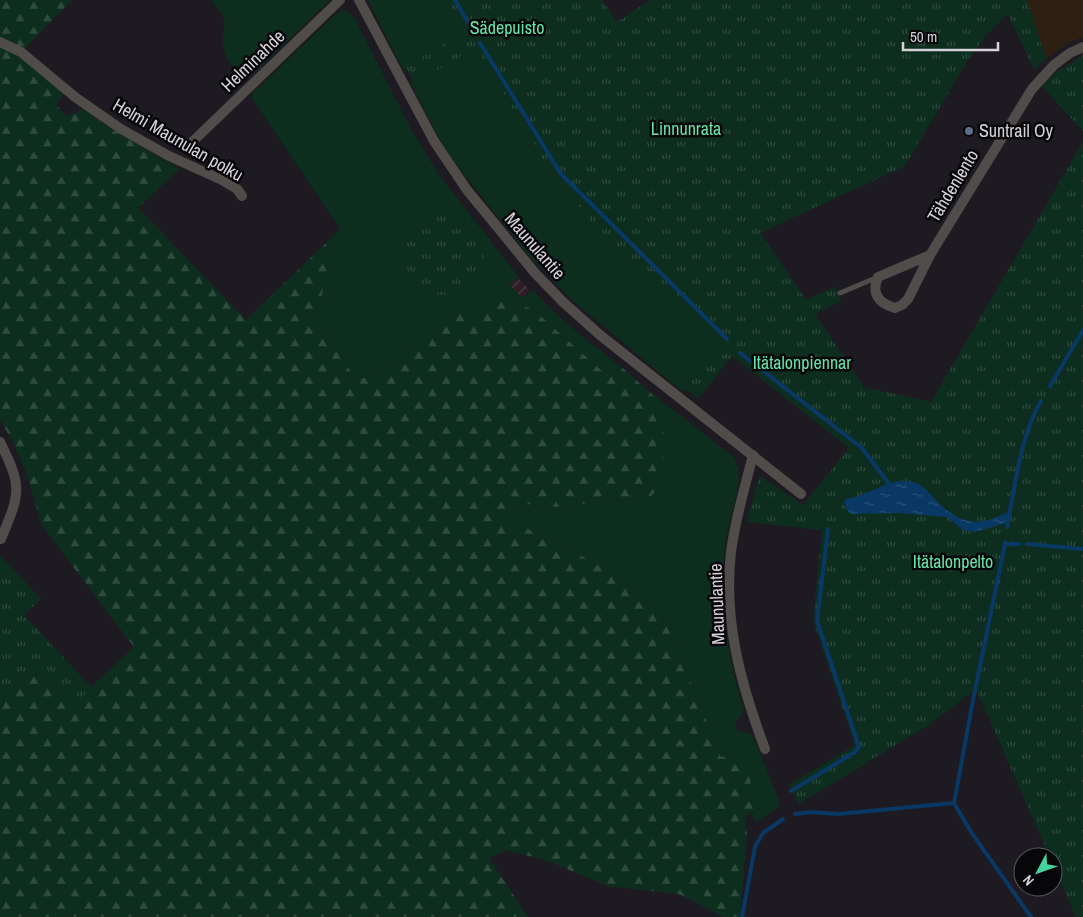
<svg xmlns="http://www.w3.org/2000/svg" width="1083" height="917" font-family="'Archivo Narrow',sans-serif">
	<defs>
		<pattern id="industrial-furrows" width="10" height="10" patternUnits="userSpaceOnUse" patternTransform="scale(1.25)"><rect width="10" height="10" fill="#2e1d26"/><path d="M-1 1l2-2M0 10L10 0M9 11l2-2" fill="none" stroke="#4b3d45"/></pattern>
		<pattern id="forest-firs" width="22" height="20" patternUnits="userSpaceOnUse" patternTransform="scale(1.25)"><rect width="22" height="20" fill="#0d2e1f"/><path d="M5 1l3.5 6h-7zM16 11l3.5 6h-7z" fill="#2f4b3f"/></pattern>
		<pattern id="park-tufts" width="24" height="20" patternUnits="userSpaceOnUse" patternTransform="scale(1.25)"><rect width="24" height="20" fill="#0d2e1f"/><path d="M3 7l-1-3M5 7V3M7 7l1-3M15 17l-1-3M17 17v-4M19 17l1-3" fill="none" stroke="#2f4b3f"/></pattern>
		<pattern id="water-ripples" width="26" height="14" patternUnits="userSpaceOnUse" patternTransform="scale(1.25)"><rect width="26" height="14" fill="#083863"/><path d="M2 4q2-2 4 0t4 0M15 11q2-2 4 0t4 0" fill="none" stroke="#2b5479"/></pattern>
	</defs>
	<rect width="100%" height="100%" fill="#1d1a22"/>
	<path fill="url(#industrial-furrows)" d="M 518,278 L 530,290 L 522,298 L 508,284 Z"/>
	<path fill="#2d2013" d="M 1027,0 L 1083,0 L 1083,37 L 1068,43 L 1046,59 Z"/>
	<g fill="#0d2e1f">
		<path d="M 211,0 L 330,0 L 249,78 C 234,70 223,59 223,40 C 223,34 225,27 224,20 C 222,13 216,6 211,0 Z"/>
		<path d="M 368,0 L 459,0 L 474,27 L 407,70 L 403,69 Z"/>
		<path d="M 545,0 L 602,0 L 806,300 L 835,287 L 741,334 L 687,390 L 682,391 L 573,301 L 530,257 L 453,160 L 441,142 L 411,83 L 415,79 Z"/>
		<path d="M 344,10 L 349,12 L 355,19 L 411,129 L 439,175 L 518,276 L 518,278 L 509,284 L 522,298 L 533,290 C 559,320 592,344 623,368 L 614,372 L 602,371 L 536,312 L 514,300 L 414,341 L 390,365 L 373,377 L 363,378 L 352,373 L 331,344 L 328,334 L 318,322 L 319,307 L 331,255 L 326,243 L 340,229 L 252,98 L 253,93 L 338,12 Z"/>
		<path d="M 649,391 L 734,457 C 747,478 729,514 726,538 C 718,598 726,650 743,708 L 743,714 L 735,722 L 738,731 L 744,733 L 747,732 L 752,735 L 779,800 L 779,807 L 758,822 L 755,821 L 751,813 L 758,808 L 721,757 L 677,648 L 669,630 L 657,611 L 632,589 L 595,563 L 499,515 L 507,507 L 519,505 L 535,504 L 554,507 L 640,498 Z"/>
	</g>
	<path fill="url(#forest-firs)" d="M 0,0 L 72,0 L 21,52 L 66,91 L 56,105 L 67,117 L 84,108 L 106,126 L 179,169 L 138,208 L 246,320 L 326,243 L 331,255 L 319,307 L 318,322 L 328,334 L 331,344 L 352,373 L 363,378 L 373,377 L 390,365 L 414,341 L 456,315 L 492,304 L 514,300 L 536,312 L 602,371 L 614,372 L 623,368 L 656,398 L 663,415 L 664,452 L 660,477 L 656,491 L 650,497 L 554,507 L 535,504 L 519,505 L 507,507 L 500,515 L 595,563 L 632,589 L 657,611 L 669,630 L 677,648 L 721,757 L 738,755 L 746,767 L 758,808 L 745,817 L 747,835 L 740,917 L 723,917 L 679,894 L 608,886 L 545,860 L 506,850 L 489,858 L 528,917 L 0,917 L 0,689 L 46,671 L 75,702 L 134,647 L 41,524 L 27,474 L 13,442 L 0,420 Z"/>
	<g fill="url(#park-tufts)">
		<path d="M 447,0 L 602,0 L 617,22 L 650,0 L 1027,0 L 1046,59 L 1034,70 L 1008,14 L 987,34 L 969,58 L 905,166 L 760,233 L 806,300 L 835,287 L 841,301 L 815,314 L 864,387 L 931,402 L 1083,142 L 1083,917 L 1076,917 L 1053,865 L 1053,857 L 1050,857 L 976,689 L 930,724 L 799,804 L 789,785 L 855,745 L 813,621 L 822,530 L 746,522 L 760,476 L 803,505 L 849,448 L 732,356 L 698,399 L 685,388 L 726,336 L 610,244 L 552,174 L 476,47 L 414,84 L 406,67 L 465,31 Z"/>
		<path d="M 1083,55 L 1083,131 L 1042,86 L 1058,71 Z"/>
		<circle cx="442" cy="253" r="42"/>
		<path d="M 0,555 L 41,599 L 24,615 L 92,688 L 75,703 L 46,671 L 0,689 Z"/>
	</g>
	<path fill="url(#water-ripples)" d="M 900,481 C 926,480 927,494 944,508 C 967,527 983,524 1008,512 L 1006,523 L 975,532 L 963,530 L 947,517 L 900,513 L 851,514 L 847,510 L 844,502 L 846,499 C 865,496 881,484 900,481 Z"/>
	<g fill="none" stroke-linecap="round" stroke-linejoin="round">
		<g stroke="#083863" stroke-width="4">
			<path d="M 455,0 L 473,31"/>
			<path d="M 480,43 L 561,174 L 727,339"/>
			<path d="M 740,353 L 862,448 L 889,484"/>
			<path d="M 1050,386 L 1083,330"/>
			<path d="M 1007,527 C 1015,487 1020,436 1041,401"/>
			<path d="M 1005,542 L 1005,544 L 1019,544"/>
			<path d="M 1005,544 L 974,695 L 954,803 L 971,832 L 1031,917"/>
			<path d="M 1027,544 L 1083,549"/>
			<path d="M 791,791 L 855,752 L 859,747 L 817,621 L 828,529"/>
			<path d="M 795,814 L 810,812 L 838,814 L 954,803"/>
			<path d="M 742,917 L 755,847 L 763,833 L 783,819"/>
		</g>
		<path stroke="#504c4a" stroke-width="5" d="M 840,293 L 878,277"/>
		<g stroke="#504c4a" stroke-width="10">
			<path d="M 359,0 L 434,141 L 467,190 L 535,273 L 563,302 L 600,335 L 801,494"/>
			<path d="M 0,42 L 21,52 L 75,97 L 121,129 L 169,156 L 222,180 L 237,189 L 242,196"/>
			<path d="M 188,146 L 340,0"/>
			<path d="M 930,255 L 878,277 C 871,293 878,303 895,308 L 902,305 L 908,299 L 930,255 L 1032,89 L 1054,65 L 1070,53 L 1083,47"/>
			<path d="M 0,442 C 23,488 20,493 1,539"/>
			<path d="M 753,455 C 745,487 735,519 731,552 C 723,620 741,685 765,749"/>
		</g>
	</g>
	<circle fill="#5c6f8a" stroke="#070609" stroke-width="2" cx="969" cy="131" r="5"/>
	<g text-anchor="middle" stroke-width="5" stroke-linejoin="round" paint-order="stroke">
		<g font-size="18" fill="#66e5aa" stroke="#070609">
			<text x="507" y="34">Sädepuisto</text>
			<text x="686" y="135">Linnunrata</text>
			<text x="802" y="369">Itätalonpiennar</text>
			<text x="953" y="568">Itätalonpelto</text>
		</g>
		<g font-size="18" fill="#d5d3d8" stroke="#070609">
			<text transform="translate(253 61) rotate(-44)" y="6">Helminahde</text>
			<text transform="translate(178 140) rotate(30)" y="6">Helmi Maunulan polku</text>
			<text transform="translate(953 186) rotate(-59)" y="6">Tähdenlento</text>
			<text transform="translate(535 246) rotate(49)" y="6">Maunulantie</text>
			<text transform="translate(717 604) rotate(-92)" y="6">Maunulantie</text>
		</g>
		<g font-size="18" fill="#d5d3d8" stroke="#070609" text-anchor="start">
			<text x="979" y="137">Suntrail Oy</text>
		</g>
	</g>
	<g transform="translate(1038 872) rotate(229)"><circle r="24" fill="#070609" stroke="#59585c"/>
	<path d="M0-4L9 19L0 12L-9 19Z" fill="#43d4a0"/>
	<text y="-8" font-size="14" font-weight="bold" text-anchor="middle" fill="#d5d3d8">N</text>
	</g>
	<path d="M903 42v8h95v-8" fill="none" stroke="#d5d3d8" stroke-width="2.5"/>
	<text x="910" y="42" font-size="15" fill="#d5d3d8" stroke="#070609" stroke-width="4" paint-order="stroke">50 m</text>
</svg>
